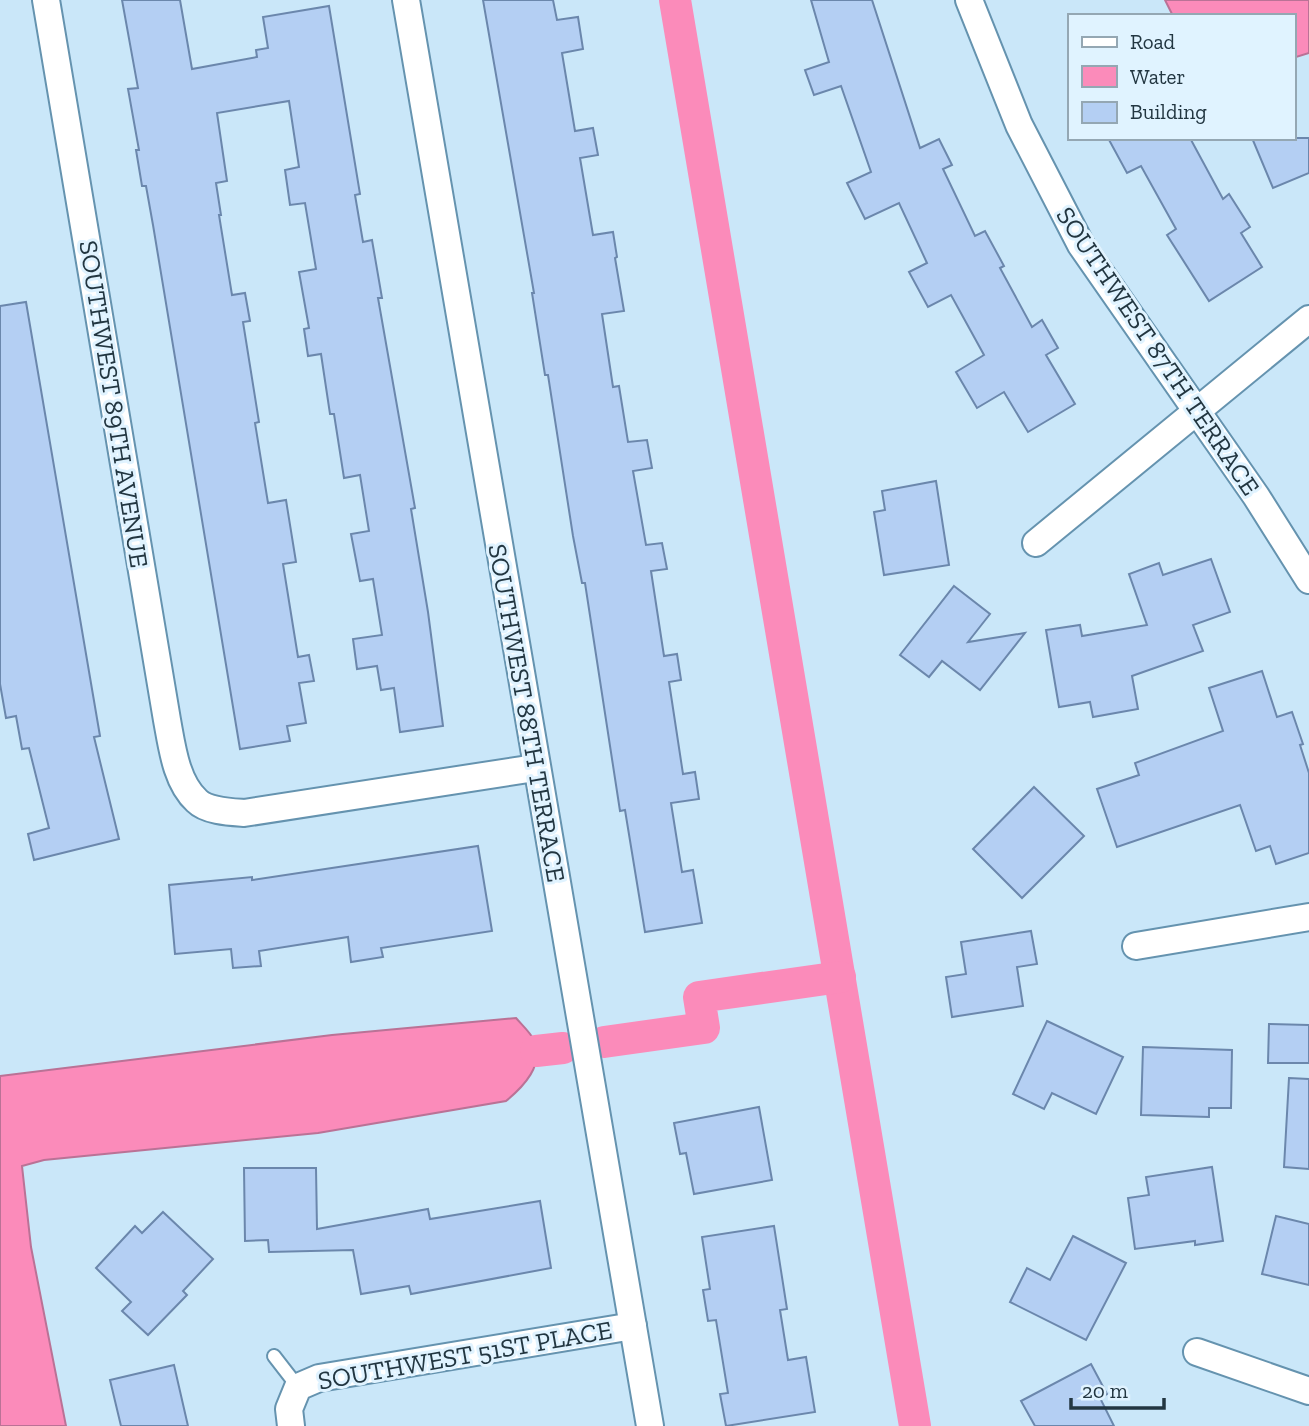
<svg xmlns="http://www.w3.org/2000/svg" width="1309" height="1426" font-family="'Zilla Slab',serif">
	<rect width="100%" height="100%" fill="#cae7f9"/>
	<g fill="#fb8bba" stroke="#ba7296" stroke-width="2">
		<path d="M 1165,0 L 1309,0 L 1309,53 L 1293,58 L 1293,16 L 1173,16 Z"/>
		<path d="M 516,1018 C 522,1025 530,1032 534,1040 C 545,1065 523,1087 506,1101 L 318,1133 L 44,1160 L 22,1166 L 31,1247 L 66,1426 L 0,1426 L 0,1076 L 332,1035 Z"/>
	</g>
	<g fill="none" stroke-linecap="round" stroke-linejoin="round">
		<g stroke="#fb8bba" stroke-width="32">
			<path d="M 675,0 L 915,1426"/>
			<path d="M 604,1042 L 704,1028 L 699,997 L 840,977"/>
			<path d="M 536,1051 L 563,1048"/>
		</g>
	</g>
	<g fill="#b4cff3" stroke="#6b87ac" stroke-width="2">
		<path d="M 122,0 L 180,0 L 192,69 L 257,57 L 256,50 L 268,48 L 263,17 L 329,6 L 360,194 L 355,195 L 363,242 L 372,240 L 382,298 L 378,298 L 415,508 L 411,509 L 428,612 L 443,726 L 400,732 L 394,688 L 381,690 L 377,666 L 357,669 L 353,639 L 382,635 L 373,579 L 360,581 L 351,534 L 369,531 L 360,475 L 344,478 L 334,414 L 330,414 L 321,354 L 308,356 L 304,329 L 309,328 L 299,272 L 316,269 L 305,203 L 290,205 L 285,170 L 299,167 L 289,101 L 217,113 L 227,181 L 216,183 L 221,215 L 219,215 L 232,295 L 245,293 L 250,321 L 243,322 L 259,422 L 255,423 L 268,503 L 286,500 L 296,562 L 283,564 L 298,657 L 309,655 L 314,681 L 299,683 L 306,723 L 287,726 L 290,741 L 240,749 L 153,225 L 146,186 L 142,186 L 136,150 L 139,150 L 128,89 L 138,88 Z"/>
		<path d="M 483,0 L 553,0 L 557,20 L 578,17 L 583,49 L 562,53 L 575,131 L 593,128 L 598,155 L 580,158 L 593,235 L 613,232 L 617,257 L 615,258 L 624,311 L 602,314 L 613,387 L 619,386 L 628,442 L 647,440 L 652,468 L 633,471 L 646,545 L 662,543 L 667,569 L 651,571 L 664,656 L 677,654 L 681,680 L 669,682 L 683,774 L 695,772 L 699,799 L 671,803 L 682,872 L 693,870 L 702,923 L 645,932 L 625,810 L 620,811 L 585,583 L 582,583 L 573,536 L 548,375 L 545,375 L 532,293 L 534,293 Z"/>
		<path d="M 811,0 L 872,0 L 920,148 L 939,139 L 952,165 L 943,169 L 975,236 L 985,231 L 1004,266 L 1000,268 L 1032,327 L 1042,320 L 1058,348 L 1046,355 L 1075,404 L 1028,432 L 1004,392 L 977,408 L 956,372 L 984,355 L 951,295 L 928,307 L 909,272 L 927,263 L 899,203 L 865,219 L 847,183 L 871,172 L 841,86 L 814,95 L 805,70 L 829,62 Z"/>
		<path d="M 1108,138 L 1190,138 L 1223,199 L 1229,194 L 1250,227 L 1241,233 L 1262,267 L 1209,301 L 1167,235 L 1176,229 L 1141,166 L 1127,173 Z"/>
		<path d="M 1252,138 L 1309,138 L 1309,173 L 1273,188 Z"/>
		<path d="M 26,302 L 100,736 L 94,737 L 119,839 L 34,860 L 28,834 L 49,828 L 29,748 L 22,749 L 16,716 L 6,718 L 0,684 L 0,306 Z"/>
		<path d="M 936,481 L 949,565 L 884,575 L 874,512 L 885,510 L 882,491 Z"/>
		<path d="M 1211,559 L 1230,612 L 1193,625 L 1203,651 L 1132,676 L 1138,709 L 1093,717 L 1090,702 L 1059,707 L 1046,630 L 1080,625 L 1082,636 L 1147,625 L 1129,574 L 1159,563 L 1163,575 Z"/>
		<path d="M 954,586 L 990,614 L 968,642 L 1025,633 L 980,690 L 942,661 L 929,677 L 900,655 Z"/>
		<path d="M 1262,671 L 1277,717 L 1292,712 L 1303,744 L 1300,745 L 1309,773 L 1309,853 L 1276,864 L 1270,846 L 1256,851 L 1240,805 L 1117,847 L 1097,789 L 1139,775 L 1135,763 L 1223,731 L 1209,688 Z"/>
		<path d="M 1034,787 L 1084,836 L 1022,898 L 973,849 Z"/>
		<path d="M 478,846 L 492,931 L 381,948 L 383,957 L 351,962 L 348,937 L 259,951 L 261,966 L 233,968 L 231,949 L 175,954 L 169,885 L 252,877 L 252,880 Z"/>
		<path d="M 1031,931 L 1037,964 L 1017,967 L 1023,1006 L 952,1017 L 946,977 L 966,974 L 961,942 Z"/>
		<path d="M 1047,1021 L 1123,1057 L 1096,1114 L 1052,1093 L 1044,1109 L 1013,1094 Z"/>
		<path d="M 1269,1024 L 1309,1025 L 1309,1063 L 1268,1063 Z"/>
		<path d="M 1143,1047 L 1232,1050 L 1231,1108 L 1209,1108 L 1209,1117 L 1141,1115 Z"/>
		<path d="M 1289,1078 L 1309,1079 L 1309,1169 L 1284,1167 Z"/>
		<path d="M 759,1107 L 772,1180 L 694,1194 L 686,1153 L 680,1154 L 674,1123 Z"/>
		<path d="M 1212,1167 L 1223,1241 L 1195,1245 L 1195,1241 L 1135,1249 L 1128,1198 L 1149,1195 L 1146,1177 Z"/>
		<path d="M 244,1168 L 316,1168 L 317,1229 L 428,1209 L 430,1219 L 540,1201 L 551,1268 L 411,1294 L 409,1286 L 361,1294 L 353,1250 L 269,1252 L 268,1240 L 245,1241 Z"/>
		<path d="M 163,1212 L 213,1259 L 183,1291 L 187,1295 L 148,1335 L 122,1311 L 131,1302 L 96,1268 L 135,1226 L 142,1233 Z"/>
		<path d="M 1276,1216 L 1309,1224 L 1309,1285 L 1262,1274 Z"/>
		<path d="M 774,1226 L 787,1309 L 780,1310 L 788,1360 L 806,1357 L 815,1412 L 726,1426 L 720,1394 L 728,1393 L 716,1320 L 708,1321 L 703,1290 L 710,1289 L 702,1237 Z"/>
		<path d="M 1073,1236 L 1126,1263 L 1086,1340 L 1010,1302 L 1027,1268 L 1050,1280 Z"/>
		<path d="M 1091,1364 L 1107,1394 L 1100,1398 L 1114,1426 L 1035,1426 L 1021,1401 Z"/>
		<path d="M 174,1365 L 188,1426 L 121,1426 L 110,1380 Z"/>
	</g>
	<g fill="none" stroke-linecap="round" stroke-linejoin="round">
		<g stroke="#6593af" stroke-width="16">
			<path id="lane" d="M 274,1356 L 298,1387"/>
		</g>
		<g stroke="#6593af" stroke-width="30">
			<g id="street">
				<path d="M 46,0 L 167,720 C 172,747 176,782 197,801 C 207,811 230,812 244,813 L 535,768"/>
				<path d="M 406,0 C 486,476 569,951 650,1426"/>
				<path d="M 969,0 L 1019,125 L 1081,245 L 1256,496 L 1309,580"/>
				<path d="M 1036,543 L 1309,319"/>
				<path d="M 1136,946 L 1309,917"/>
				<path d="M 1197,1352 L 1309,1391"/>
				<path d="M 291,1426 L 289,1409 L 298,1387 L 319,1378 L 633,1326"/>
			</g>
		</g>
		<use href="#lane" stroke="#fff" stroke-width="12"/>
		<use href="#street" stroke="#fff" stroke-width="26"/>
	</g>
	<g text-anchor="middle" stroke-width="6" stroke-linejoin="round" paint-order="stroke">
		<g font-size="26" fill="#223641" stroke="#e0f3ff">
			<text transform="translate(1158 351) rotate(56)" y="9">SOUTHWEST 87TH TERRACE</text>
			<text transform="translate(114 404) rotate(81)" y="9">SOUTHWEST 89TH AVENUE</text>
			<text transform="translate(527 713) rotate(80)" y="9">SOUTHWEST 88TH TERRACE</text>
			<text transform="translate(465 1355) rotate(-10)" y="9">SOUTHWEST 51ST PLACE</text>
		</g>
	</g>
	<rect x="1068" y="14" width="228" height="126" fill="#e0f3ff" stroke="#94a7b3" stroke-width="2"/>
	<rect x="1082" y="37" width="35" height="10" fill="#ffffff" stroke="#94a7b3" stroke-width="2"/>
	<text x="1130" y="49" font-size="21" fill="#223641">Road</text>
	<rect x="1082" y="66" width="35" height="21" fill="#fb8bba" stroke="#94a7b3" stroke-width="2"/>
	<text x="1130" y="84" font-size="21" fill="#223641">Water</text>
	<rect x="1082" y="102" width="35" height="21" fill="#b4cff3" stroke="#94a7b3" stroke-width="2"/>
	<text x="1130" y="119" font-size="21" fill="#223641">Building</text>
	<path d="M1071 1398v10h93v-10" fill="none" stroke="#223641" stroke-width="3.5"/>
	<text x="1082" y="1398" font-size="21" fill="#223641" stroke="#e0f3ff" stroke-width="5" paint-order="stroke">20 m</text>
</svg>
